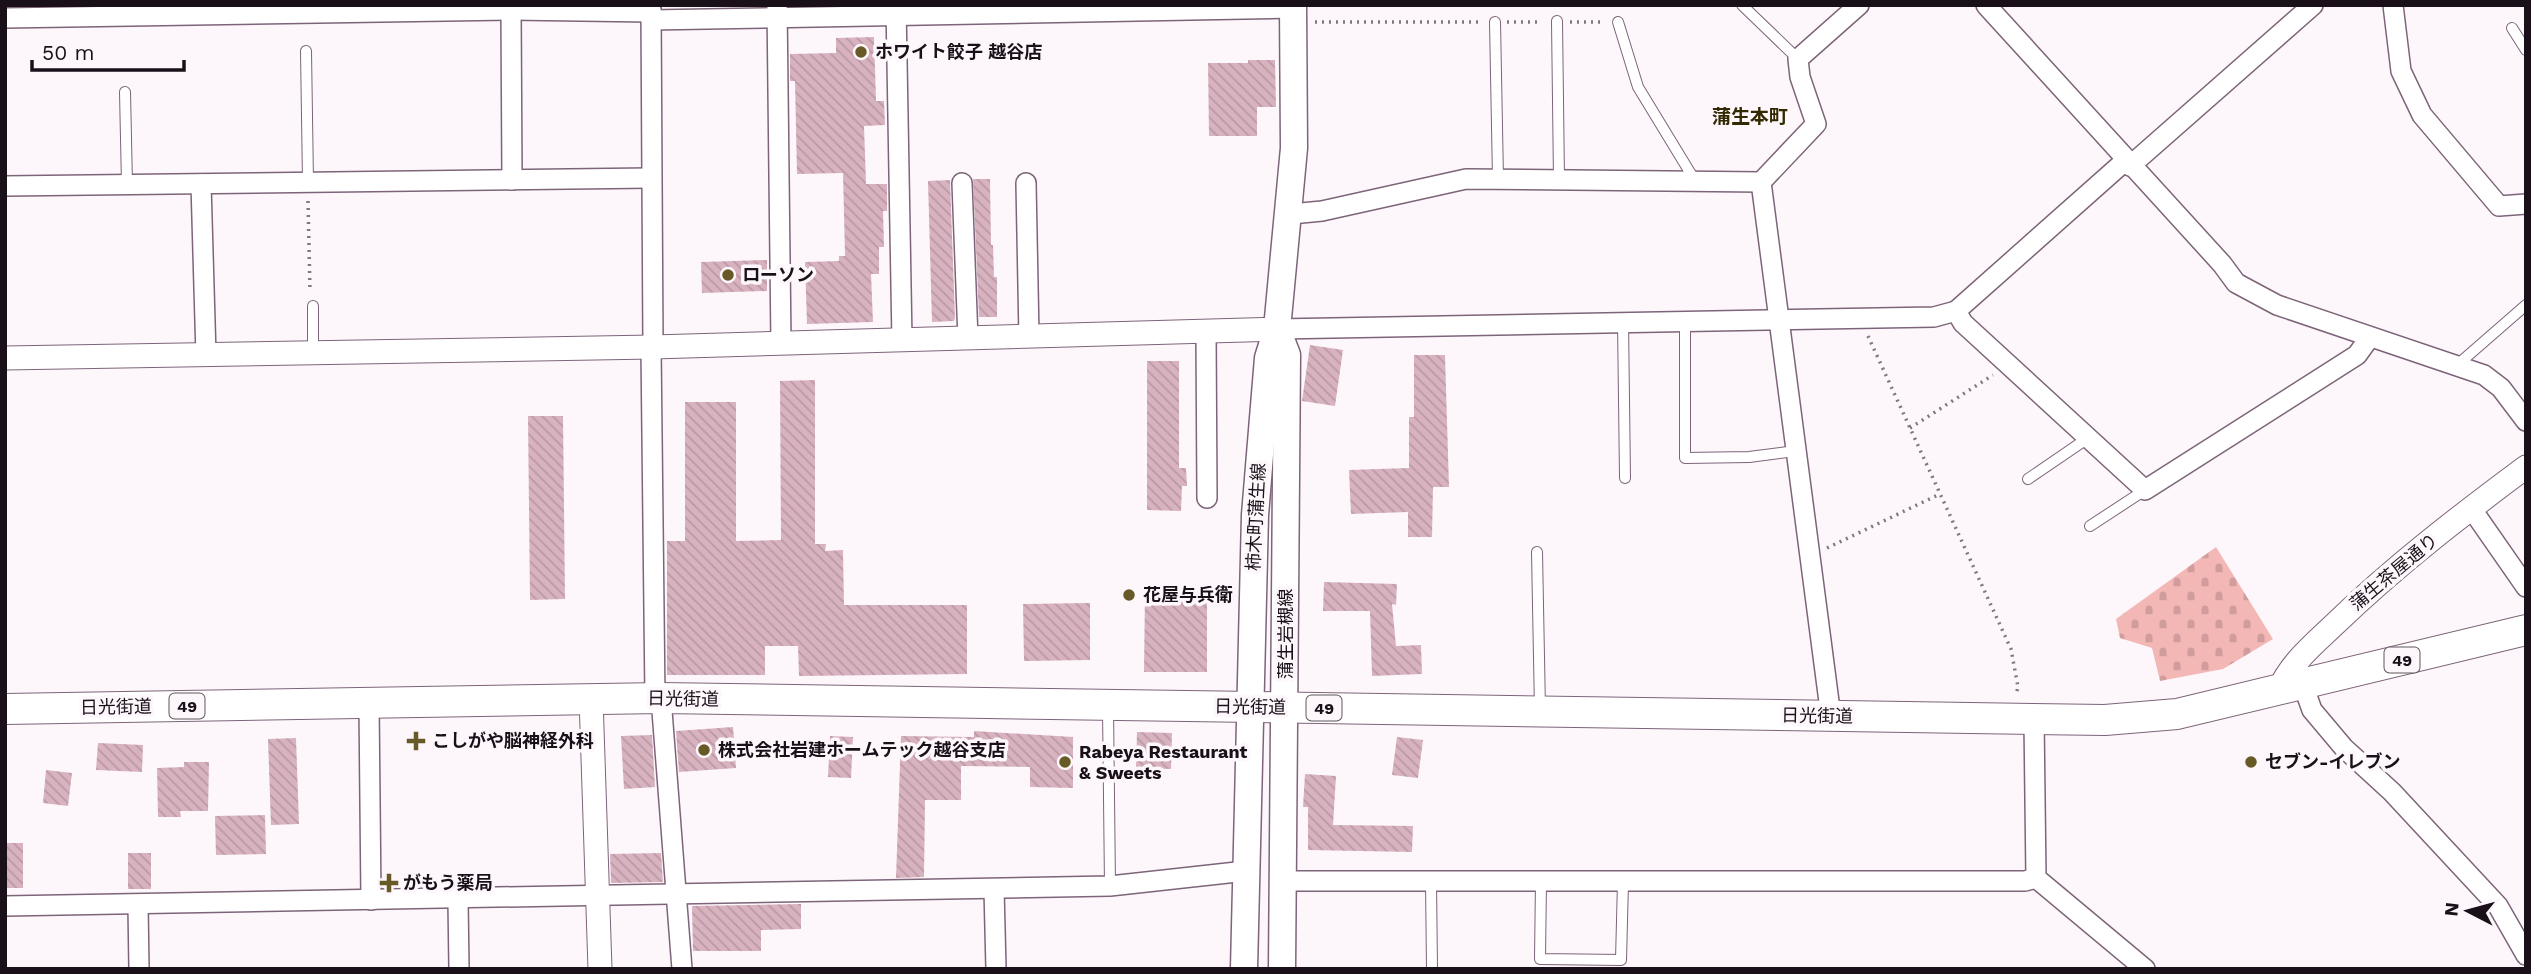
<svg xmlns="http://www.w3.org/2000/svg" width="2531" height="974" font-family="'Work Sans','Noto Sans JP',sans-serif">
	<defs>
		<pattern id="cemetery-stones" width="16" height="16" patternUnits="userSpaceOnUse" patternTransform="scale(1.75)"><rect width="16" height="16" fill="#f3b8b6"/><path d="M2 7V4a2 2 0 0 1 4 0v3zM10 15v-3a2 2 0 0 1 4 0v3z" fill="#d09d9c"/></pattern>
		<pattern id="building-back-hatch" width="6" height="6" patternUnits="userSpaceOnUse" patternTransform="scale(1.75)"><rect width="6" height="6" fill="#d8b3bf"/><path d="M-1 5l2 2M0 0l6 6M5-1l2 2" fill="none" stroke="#b999a4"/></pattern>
	</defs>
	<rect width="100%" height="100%" fill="#fdf7fc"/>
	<path fill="url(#cemetery-stones)" d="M 2216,547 L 2273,639 L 2223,669 L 2160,681 L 2152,648 L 2120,638 L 2116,619 Z"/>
	<g fill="url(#building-back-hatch)">
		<path d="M 874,37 L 876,101 L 884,101 L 885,125 L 864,126 L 866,184 L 887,184 L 887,211 L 883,211 L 884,247 L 879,247 L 879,274 L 871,274 L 873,322 L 807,324 L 805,262 L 839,261 L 839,256 L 845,256 L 843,173 L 797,174 L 795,81 L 790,81 L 790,54 L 836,53 L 836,38 Z"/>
		<path d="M 1248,60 L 1275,60 L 1276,107 L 1257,107 L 1257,136 L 1209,136 L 1208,63 L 1248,63 Z"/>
		<path d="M 973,179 L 990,179 L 991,245 L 993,245 L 994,277 L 997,277 L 997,317 L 979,317 Z"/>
		<path d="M 950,180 L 955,318 L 954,321 L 932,322 L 928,181 Z"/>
		<path d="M 767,260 L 767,291 L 702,293 L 701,262 Z"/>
		<path d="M 1310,345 L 1343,350 L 1335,406 L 1302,401 Z"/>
		<path d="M 1414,355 L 1445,355 L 1449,487 L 1433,487 L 1432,537 L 1408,537 L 1408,512 L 1351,514 L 1349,470 L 1409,468 L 1409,417 L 1414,417 Z"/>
		<path d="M 1147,361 L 1179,361 L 1179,468 L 1186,468 L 1187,486 L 1182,486 L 1181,511 L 1147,510 Z"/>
		<path d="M 815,380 L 815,544 L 826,544 L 825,551 L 843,550 L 844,605 L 967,605 L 967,674 L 799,676 L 798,646 L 765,646 L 765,675 L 667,675 L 667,541 L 685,541 L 685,402 L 736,402 L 736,541 L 781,540 L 780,381 Z"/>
		<path d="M 528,416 L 563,416 L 565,599 L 530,600 Z"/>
		<path d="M 1324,582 L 1397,584 L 1396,605 L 1392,604 L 1396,646 L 1421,645 L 1422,674 L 1372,676 L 1370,611 L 1323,611 Z"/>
		<path d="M 1207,590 L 1207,672 L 1144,672 L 1145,591 Z"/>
		<path d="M 1090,603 L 1090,660 L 1024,661 L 1023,604 Z"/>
		<path d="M 733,727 L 736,768 L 679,772 L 676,731 Z"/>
		<path d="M 974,731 L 1073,737 L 1073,788 L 1030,787 L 1030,767 L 961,766 L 961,800 L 925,800 L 924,877 L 896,878 L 901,736 L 974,737 Z"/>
		<path d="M 1137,732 L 1172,733 L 1171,769 L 1136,768 Z"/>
		<path d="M 652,735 L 655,787 L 624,789 L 621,736 Z"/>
		<path d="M 830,736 L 853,737 L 851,778 L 828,777 Z"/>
		<path d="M 1397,737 L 1423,740 L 1418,778 L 1392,775 Z"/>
		<path d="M 296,738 L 299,824 L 271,825 L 268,739 Z"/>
		<path d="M 98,743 L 143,745 L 142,772 L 96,770 Z"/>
		<path d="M 184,762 L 209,762 L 208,811 L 180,811 L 181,817 L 158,817 L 157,768 L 184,767 Z"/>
		<path d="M 46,770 L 72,773 L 68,806 L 43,803 Z"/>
		<path d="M 1305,774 L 1336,776 L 1333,825 L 1413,826 L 1412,852 L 1308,850 L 1308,807 L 1303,807 Z"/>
		<path d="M 265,815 L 266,854 L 216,855 L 215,816 Z"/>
		<rect x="5" y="843" width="18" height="45"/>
		<rect x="128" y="853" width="23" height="36"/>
		<path d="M 661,853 L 663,882 L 611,883 L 610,854 Z"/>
		<path d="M 801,904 L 801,929 L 761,930 L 761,951 L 693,951 L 692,906 Z"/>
	</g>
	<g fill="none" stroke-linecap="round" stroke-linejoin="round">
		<g stroke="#7d6479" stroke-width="12">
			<g id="service">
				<path d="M 1742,5 L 1798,59"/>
				<path d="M 1557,21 L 1559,180"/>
				<path d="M 1495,22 L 1498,179"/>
				<path d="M 1618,22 L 1638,87 L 1694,179"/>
				<path d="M 2512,28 L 2526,50"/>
				<path d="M 306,51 L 308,182"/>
				<path d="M 125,92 L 127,185"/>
				<path d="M 313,306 L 313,353"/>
				<path d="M 1623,321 L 1625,478"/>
				<path d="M 1685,321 L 1685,458 L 1749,457 L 1795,451"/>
				<path d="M 2456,366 L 2526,305"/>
				<path d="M 2028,479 L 2088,438"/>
				<path d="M 2090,526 L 2145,490"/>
				<path d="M 1537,552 L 1540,710"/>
				<path d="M 1108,708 L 1110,886"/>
				<path d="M 1431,881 L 1432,969"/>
				<path d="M 1541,881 L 1540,959 L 1621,960 L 1623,882"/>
			</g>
		</g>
		<g stroke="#7d6479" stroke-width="22">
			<g id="minor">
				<path d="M 777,5 L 781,344"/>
				<path d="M 896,5 L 902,341"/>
				<path d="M 1986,5 L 2222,264 L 2236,283 L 2277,305 L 2484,375 L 2501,388 L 2526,421"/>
				<path d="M 2393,5 L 2401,71 L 2422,115 L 2499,206 L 2526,204"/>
				<path d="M 651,9 L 653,347"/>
				<path d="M 511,10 L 512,180"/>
				<path d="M 5,18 L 511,10 L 651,12"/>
				<path d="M 651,20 L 1293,8"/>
				<path d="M 2130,166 L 2313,5"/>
				<path d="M 1761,182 L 1831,717"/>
				<path d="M 962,183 L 968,339"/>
				<path d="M 1026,183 L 1029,337"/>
				<path d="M 201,184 L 206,356"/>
				<path d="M 5,186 L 651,178"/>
				<path d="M 1291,214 L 1322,211 L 1466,179 L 1761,182 L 1816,124 L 1800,77 L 1798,59 L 1859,5"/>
				<path d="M 1956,311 L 1963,323 L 2145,490 L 2357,355 L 2370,337"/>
				<path d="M 1277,329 L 1934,317 L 1956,311 L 2125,161"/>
				<path d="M 1206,332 L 1207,498"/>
				<path d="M 651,347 L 655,699"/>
				<path d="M 2471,508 L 2526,587"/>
				<path d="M 2303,685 L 2312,710 L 2344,748 L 2392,792 L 2498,906 L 2526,955"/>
				<path d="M 661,698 L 682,969"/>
				<path d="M 369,704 L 371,900"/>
				<path d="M 2034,719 L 2036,878 L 2145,969"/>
				<path d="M 1285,881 L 2025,881 L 2036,878"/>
				<path d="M 994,889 L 996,969"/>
				<path d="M 458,900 L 459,969"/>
				<path d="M 138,905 L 139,969"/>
				<path d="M 5,906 L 1110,886 L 1246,871"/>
			</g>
		</g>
		<g stroke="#7d6479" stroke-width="25">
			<g id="tertiary">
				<path d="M 5,358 L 653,347 L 1277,329"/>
				<path d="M 2278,692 C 2290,663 2314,644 2336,623 C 2395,566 2460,516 2526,467"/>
				<path d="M 591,698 L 600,969"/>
			</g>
		</g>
		<g stroke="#7d6479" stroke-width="29">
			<g id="secondary">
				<path d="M 1244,969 L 1255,515 L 1268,358 L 1277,329"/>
				<path d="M 1282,969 L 1287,355 L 1277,329 L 1294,148 L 1293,5"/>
			</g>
		</g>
		<g stroke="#7d6479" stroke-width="32">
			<path id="primary" d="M 5,709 L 661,698 L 2105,720 L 2177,714 L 2526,630"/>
		</g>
		<g stroke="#80787f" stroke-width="3.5" stroke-dasharray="2 5" stroke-linecap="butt">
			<path d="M 1315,22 L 1482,22"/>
			<path d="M 1507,22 L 1541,22"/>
			<path d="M 1570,22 L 1604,22"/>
			<path d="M 308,201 L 310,291"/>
			<path d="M 1868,336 L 2011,649 L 2018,687 L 2016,695"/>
			<path d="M 1910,428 L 1993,375"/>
			<path d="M 1827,548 L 1940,494"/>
		</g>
		<use href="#service" stroke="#fff" stroke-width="10"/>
		<use href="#minor" stroke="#fff" stroke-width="19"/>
		<use href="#tertiary" stroke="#fff" stroke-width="23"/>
		<use href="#secondary" stroke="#fff" stroke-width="26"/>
		<use href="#primary" stroke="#fff" stroke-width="30"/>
	</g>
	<g fill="#685a27" stroke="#fdf7fc" stroke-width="2.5">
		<circle cx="861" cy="52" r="7"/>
		<circle cx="728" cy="275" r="7"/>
		<circle cx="1129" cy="595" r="7"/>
		<path d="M412.5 730.5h7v7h7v7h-7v7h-7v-7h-7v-7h7z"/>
		<circle cx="704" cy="750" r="7"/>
		<circle cx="1065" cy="762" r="7"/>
		<circle cx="2251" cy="762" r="7"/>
		<path d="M385.5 872.5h7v7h7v7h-7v7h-7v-7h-7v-7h7z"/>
	</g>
	<g text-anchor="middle" stroke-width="7" stroke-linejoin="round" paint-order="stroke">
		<g fill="#fdf7fc" stroke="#5e555d" stroke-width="2">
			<rect x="2384.5" y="647.5" width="35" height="25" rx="5"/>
			<rect x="169.5" y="693.5" width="35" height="25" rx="5"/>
			<rect x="1306.5" y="695.5" width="35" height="25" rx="5"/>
		</g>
		<g font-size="16" font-weight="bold" fill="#1a1019">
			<text x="2402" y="666">49</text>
			<text x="187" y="712">49</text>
			<text x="1324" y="714">49</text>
		</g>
		<g font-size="18" font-weight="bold" fill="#1a1019" stroke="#fdf7fc" text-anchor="start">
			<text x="875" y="58">ホワイト餃子 越谷店</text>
			<text x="742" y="281">ローソン</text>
			<text x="1143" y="601">花屋与兵衛</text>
			<text x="432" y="747">こしがや脳神経外科</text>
			<text x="718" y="756">株式会社岩建ホームテック越谷支店</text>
			<text x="1079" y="758">Rabeya Restaurant<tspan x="1079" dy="21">&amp; Sweets</tspan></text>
			<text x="2265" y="768">セブン-イレブン</text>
			<text x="403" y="889">がもう薬局</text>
		</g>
		<g font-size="18" fill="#1a1019" stroke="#fdf7fc">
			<text transform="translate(1256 517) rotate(-87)" y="6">柿木町蒲生線</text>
			<text transform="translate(2394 572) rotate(-40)" y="6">蒲生茶屋通り</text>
			<text transform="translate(1286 634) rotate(-90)" y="6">蒲生岩槻線</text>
			<text transform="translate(683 699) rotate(1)" y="6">日光街道</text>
			<text transform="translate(116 707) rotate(-1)" y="6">日光街道</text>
			<text transform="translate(1250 707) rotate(1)" y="6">日光街道</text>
			<text transform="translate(1817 716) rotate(1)" y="6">日光街道</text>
		</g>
		<g font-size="19" font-weight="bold" fill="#332900" stroke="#fdf7fc">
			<text x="1750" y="123">蒲生本町</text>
		</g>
	</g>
	<rect width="2531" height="974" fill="none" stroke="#1a1019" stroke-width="14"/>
	<g transform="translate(2468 911) rotate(276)" stroke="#fdf7fc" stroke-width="5" paint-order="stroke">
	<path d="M0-5L12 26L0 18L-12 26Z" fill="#1a1019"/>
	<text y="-10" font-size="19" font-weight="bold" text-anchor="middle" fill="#1a1019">N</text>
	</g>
	<path d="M32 60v10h152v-10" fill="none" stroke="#1a1019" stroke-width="3.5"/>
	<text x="42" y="60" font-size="21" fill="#1a1019" stroke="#fdf7fc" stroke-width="5" paint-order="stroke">50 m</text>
</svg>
